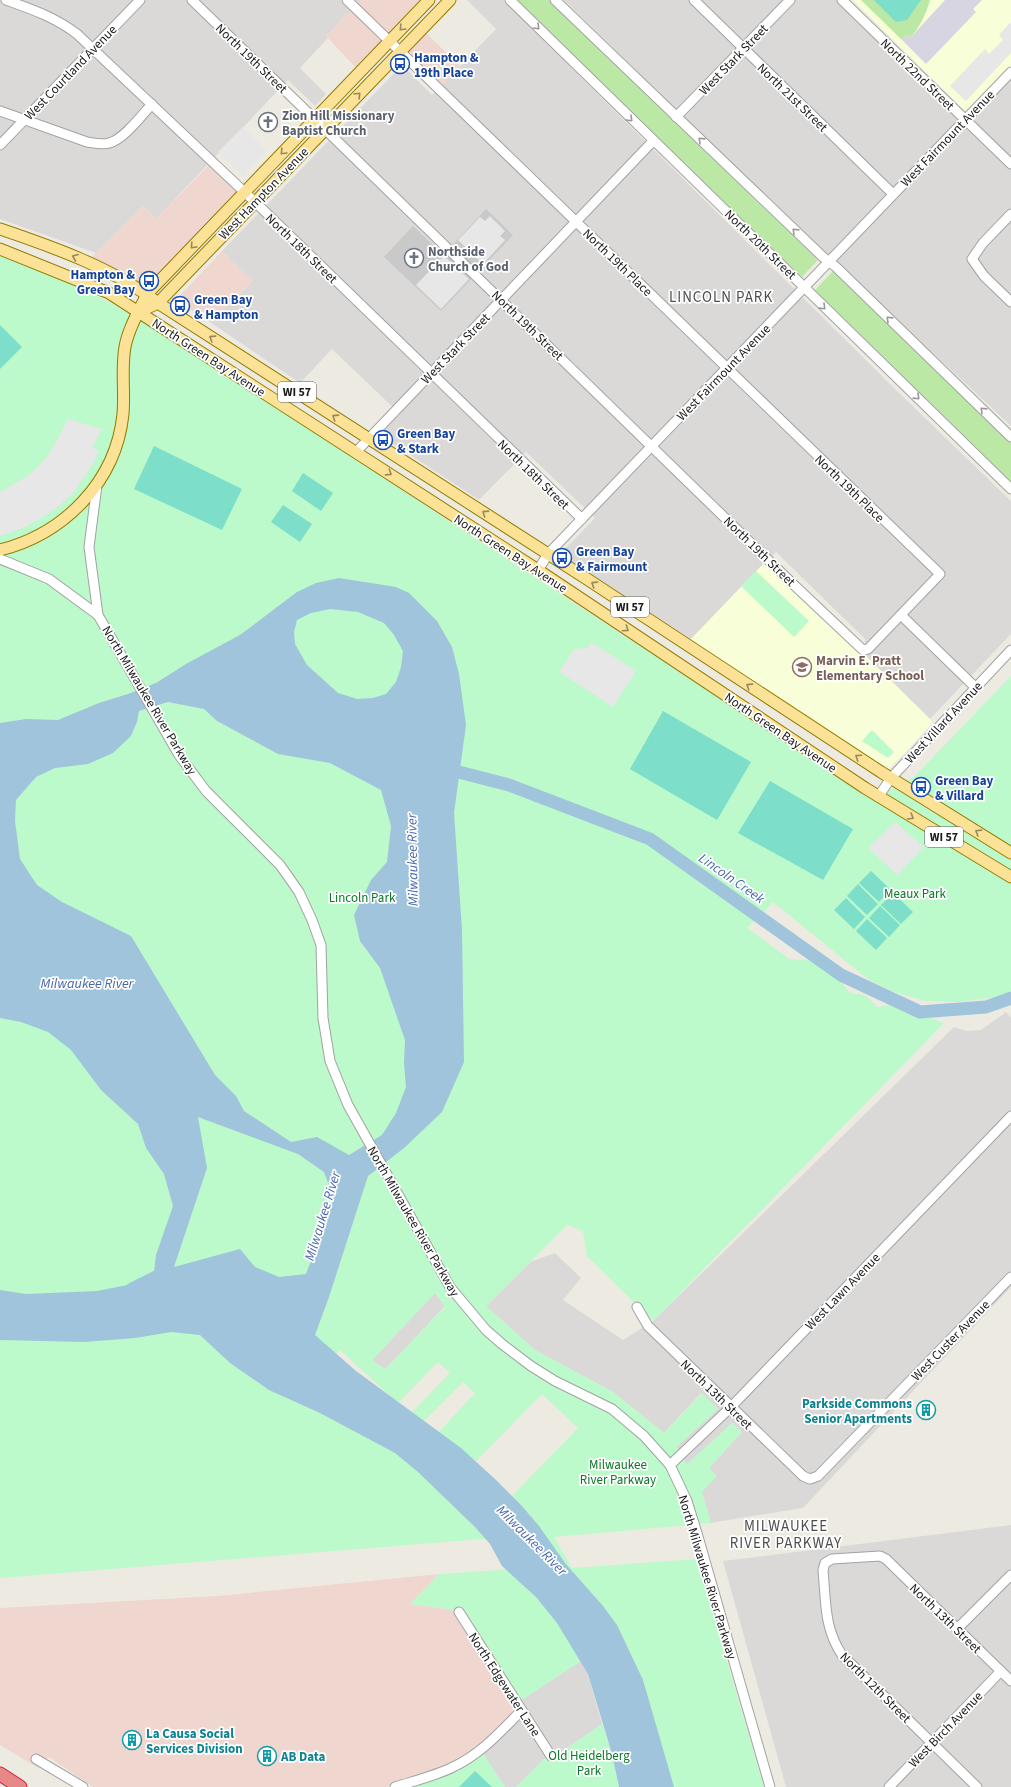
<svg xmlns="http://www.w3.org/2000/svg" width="1011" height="1787" font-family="'Source Sans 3',sans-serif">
	<rect width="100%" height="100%" fill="#edebe1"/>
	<g fill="#dad9d8" fill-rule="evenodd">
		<path d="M 0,0 L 361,0 L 326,36 L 328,38 L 300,68 L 326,94 L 315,106 L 288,80 L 156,219 L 143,206 L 96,253 L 0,219 Z"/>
		<path d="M 467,0 L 503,0 L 898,392 L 1011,501 L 1011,634 L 930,719 L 865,655 L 865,639 L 776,552 L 691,639 L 560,554 L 595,518 L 526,452 L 479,500 L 380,435 L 400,414 L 332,349 L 300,383 L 211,323 L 253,281 L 222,251 L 402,65 L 432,95 L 496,29 ZM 486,210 L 441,311 L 443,255 Z"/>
		<path d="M 564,0 L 842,0 L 965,119 L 1011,72 L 1011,426 L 836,262 L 825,253 Z"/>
		<path d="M 1006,1012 L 1011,1018 L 1011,1287 L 803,1508 L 710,1523 L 702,1492 L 709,1468 L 742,1432 L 732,1423 L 687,1465 L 676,1447 L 718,1409 L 701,1393 L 664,1433 L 613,1392 L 535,1350 L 486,1306 L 530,1262 L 555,1253 L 581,1278 L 563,1300 L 623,1340 L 653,1321 L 954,1027 L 966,1031 L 981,1030 Z"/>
		<path d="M 435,1293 L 445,1306 L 385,1370 L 372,1360 Z"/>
		<path d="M 1011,1525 L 1011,1787 L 786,1787 L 723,1561 Z"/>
		<path d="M 581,1661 L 588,1674 L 602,1724 L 556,1756 L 552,1752 L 516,1787 L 505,1787 L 482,1752 L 515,1722 L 520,1701 Z"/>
	</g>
	<g fill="#efd6cf">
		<path d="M 361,0 L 429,0 L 360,72 L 326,36 Z"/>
		<path d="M 422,29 L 461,67 L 439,89 L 400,52 Z"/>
		<path d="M 212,162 L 244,193 L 147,294 L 87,262 L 143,206 L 156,219 Z"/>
		<path d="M 222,251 L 253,281 L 211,323 L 176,300 Z"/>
		<path d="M 439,1574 L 410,1604 L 455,1610 L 510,1701 L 513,1709 L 509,1717 L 485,1741 L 464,1756 L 436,1770 L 386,1787 L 93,1787 L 49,1757 L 38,1768 L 0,1745 L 0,1608 L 217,1596 Z"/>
	</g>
	<g fill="#f8ffd8">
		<path d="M 853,0 L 1011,0 L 1011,72 L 969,115 Z"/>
		<path d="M 765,562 L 859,652 L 865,655 L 931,720 L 932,723 L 904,754 L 888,769 L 885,769 L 688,642 Z"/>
	</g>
	<path fill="#c9c9c9" d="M 486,209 L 513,235 L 441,311 L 384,257 L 413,226 L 443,255 Z"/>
	<g fill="#bbe9a5">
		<path d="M 517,0 L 550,0 L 818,260 L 802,277 Z"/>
		<path d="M 861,0 L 930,0 C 926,14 920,27 910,38 L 907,35 L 902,40 Z"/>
		<path d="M 834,270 L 1011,442 L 1011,481 L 815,290 Z"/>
	</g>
	<g fill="#bcf9cb" fill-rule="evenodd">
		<path d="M 0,256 L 62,279 L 100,297 L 153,327 L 873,799 L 914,777 L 1011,676 L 1011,993 L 1005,996 L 958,1002 L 926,1001 L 894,992 L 869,980 L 773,902 L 747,928 L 789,959 L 813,961 L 841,982 L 850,993 L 865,995 L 877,1007 L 894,1005 L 944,1023 L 653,1321 L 587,1256 L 583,1231 L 567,1225 L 486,1306 L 535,1350 L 613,1392 L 664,1433 L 702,1393 L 718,1409 L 676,1447 L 687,1464 L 732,1423 L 742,1432 L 709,1468 L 717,1476 L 702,1492 L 711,1523 L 554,1537 L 572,1568 L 697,1559 L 764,1787 L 673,1787 L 643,1680 L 630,1654 L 588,1674 L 581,1661 L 520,1701 L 463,1611 L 410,1604 L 439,1574 L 512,1569 L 531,1516 L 512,1496 L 578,1428 L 542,1394 L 476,1461 L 439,1432 L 475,1393 L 463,1382 L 423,1422 L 411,1413 L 450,1373 L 438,1362 L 398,1403 L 340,1350 L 334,1356 L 494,1538 L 0,1578 ZM 435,1293 L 445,1307 L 385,1369 L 372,1360 Z"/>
		<path d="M 756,571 L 809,621 L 794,637 L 741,586 Z"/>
		<path d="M 872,730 L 894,752 L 888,758 L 862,741 Z"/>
		<path d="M 602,1724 L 612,1754 L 619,1787 L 516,1787 L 552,1751 L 556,1756 Z"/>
		<path d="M 482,1752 L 505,1787 L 414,1787 L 435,1779 Z"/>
	</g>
	<g fill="#7ddec9">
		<path d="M 874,0 L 921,0 L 907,20 L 896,22 Z"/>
		<path d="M 0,325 L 22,347 L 0,369 Z"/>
		<path d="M 154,446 L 242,489 L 222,530 L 134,489 Z"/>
		<path d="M 303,473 L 333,493 L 321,511 L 292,491 Z"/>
		<path d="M 283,505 L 312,524 L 300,542 L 271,522 Z"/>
		<path d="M 663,711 L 751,762 L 717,820 L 630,769 Z"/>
		<path d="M 770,781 L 853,829 L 823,880 L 738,833 Z"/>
		<path d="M 871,871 L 891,890 L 879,902 L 859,883 Z"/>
		<path d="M 858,884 L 878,904 L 867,915 L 847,896 Z"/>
		<path d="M 893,893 L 913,912 L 901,924 L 881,905 Z"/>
		<path d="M 846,898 L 865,917 L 854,929 L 834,910 Z"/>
		<path d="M 880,906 L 900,925 L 889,937 L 869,918 Z"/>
		<path d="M 867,919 L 887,938 L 876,950 L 856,931 Z"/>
		<path d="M 475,1771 L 492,1787 L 459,1787 Z"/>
	</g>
	<g fill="#e7e7e7">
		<path d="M 1011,22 L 1011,53 L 966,101 L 950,86 L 985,49 L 989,54 L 1003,40 L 999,35 Z"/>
		<path d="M 243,127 L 267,151 L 243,176 L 218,152 Z"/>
		<path d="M 490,216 L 505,231 L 500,236 L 505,240 L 483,264 L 458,240 L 480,217 L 485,221 Z"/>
		<path d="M 444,256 L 469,279 L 441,309 L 416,285 Z"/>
		<path d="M 68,419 L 102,429 L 93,446 L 95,449 L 99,451 L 93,464 L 74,492 L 59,506 L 42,518 L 23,528 L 0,536 L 0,492 L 29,475 L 41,464 L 51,451 Z"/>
		<path d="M 591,642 L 636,671 L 613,707 L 559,672 L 574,649 L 587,648 Z"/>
		<path d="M 895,822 L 924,847 L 897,875 L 868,848 Z"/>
	</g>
	<path fill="#d8d5e3" d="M 945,0 L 982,0 L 973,9 L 976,12 L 926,64 L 902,40 L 907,35 L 910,38 Z"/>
	<path fill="#a0c4dc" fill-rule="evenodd" d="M 339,578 L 396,587 L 409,593 L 437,621 L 452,647 L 459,674 L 466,725 L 454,813 L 462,930 L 464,1062 L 442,1112 L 404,1148 L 368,1176 L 329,1297 L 315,1335 L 356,1371 L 461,1448 L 496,1480 L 522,1506 L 539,1526 L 565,1563 L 603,1606 L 617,1625 L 643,1680 L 674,1787 L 619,1787 L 612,1754 L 588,1674 L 557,1623 L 536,1597 L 502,1566 L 490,1544 L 475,1527 L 418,1472 L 395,1453 L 320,1413 L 269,1390 L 230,1363 L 200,1335 L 171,1332 L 135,1338 L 84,1342 L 0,1340 L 0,1290 L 26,1294 L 97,1291 L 153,1280 L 156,1255 L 173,1206 L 164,1174 L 146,1148 L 138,1124 L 101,1090 L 71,1050 L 48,1032 L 21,1022 L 0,1018 L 0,723 L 26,719 L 58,720 L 99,703 L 128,694 L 156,683 L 186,664 L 240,635 L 297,592 L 316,583 ZM 330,609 L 358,612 L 384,623 L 394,635 L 403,651 L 401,667 L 396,682 L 386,694 L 373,698 L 357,699 L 338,693 L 307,665 L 295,644 L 294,632 L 297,620 L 311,613 ZM 168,702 L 204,709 L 217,721 L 278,754 L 330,763 L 381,790 L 391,826 L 387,862 L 371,880 L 354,915 L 360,941 L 380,968 L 405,1040 L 404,1063 L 406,1087 L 396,1113 L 382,1135 L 349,1155 L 317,1137 L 291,1142 L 244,1111 L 236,1096 L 215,1075 L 131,936 L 62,902 L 37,885 L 20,859 L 15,821 L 16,800 L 36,777 L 55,768 L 88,764 L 113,753 L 131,736 L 137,722 L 139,711 ZM 198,1117 L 298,1154 L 324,1172 L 334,1199 L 306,1274 L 279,1277 L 255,1267 L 240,1249 L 174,1267 L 207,1168 Z"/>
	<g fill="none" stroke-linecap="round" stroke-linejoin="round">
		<g stroke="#a0c4dc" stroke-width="13">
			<path d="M 443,768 L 509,785 L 650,839 L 841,975 L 920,1012 L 986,1007 L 1011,998"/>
			<path d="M 132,1289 L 168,1271"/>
		</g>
		<g stroke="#a2a2a2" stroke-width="11">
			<g id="minor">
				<path d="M 6,0 C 31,9 55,17 77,34 L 255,202 L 582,519"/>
				<path d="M 192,0 L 794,585 L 863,650 L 868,649 L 940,574 L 347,0"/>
				<path d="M 510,0 L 1011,489"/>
				<path d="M 555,0 L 823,257 L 836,267 L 1011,437"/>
				<path d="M 694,0 L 893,194"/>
				<path d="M 842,0 L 1011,164"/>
				<path d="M 0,111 L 87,142 C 94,143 102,145 109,143 C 123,140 142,115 152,104"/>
				<path d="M 676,117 L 790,0"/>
				<path d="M 0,145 L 140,0"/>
				<path d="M 1011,214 L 983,243 L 972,259 L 984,276 L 1011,302"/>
				<path d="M 356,452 L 653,141"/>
				<path d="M 97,485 L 89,547 L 98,615 L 179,755 L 206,791 L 280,865 L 299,892 L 312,920 L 321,945 L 323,1018 L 330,1061 L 348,1105 L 450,1287 L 486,1330 L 502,1344 L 531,1366 L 555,1381 L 612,1409 L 644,1436 L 670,1465 L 687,1501 L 697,1533 L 770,1787"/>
				<path d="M 0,559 L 49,579 L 98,615"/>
				<path d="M 538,570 L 548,554 L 1011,72"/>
				<path d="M 901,615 L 975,687"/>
				<path d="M 878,797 L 891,778 L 1011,650"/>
				<path d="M 637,1307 L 648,1326 L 803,1476 L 810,1479 L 818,1476 L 1011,1277"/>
				<path d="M 670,1465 L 731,1407 L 1011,1116"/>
				<path d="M 459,1612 L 551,1756"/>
				<path d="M 957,1629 L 1011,1575"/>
				<path d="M 36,1759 L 83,1787"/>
				<path d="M 395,1787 C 414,1781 435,1776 453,1767 C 481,1754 500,1732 521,1711"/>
				<path d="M 889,1787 L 1001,1671"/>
				<path d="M 977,1787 L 842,1655 C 824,1628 826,1602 823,1570 L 825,1563 L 832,1559 L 880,1556 L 886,1559 L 1011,1681"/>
			</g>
		</g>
		<g stroke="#937c00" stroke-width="13">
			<g id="major">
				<path d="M 0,229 C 53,247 113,268 158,303 L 587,579 L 881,772 L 1011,853"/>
				<path d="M 0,249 L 109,293 L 538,570 L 865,788 L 1011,877"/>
				<path d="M 139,312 L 158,303 L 450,0"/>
				<path d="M 0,550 C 64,534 116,482 123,414 C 125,392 121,369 125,347 C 128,329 139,311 147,294 L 429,0"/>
			</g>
		</g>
		<g stroke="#d72241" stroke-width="15">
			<path id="highway" d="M 0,1774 L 20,1787"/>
		</g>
		<use href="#minor" stroke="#fff" stroke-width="9"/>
		<use href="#major" stroke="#fce297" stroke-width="11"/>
		<use href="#highway" stroke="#e68788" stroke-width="13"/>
	</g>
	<defs><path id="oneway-chevron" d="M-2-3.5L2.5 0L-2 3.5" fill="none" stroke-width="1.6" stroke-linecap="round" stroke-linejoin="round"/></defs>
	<g stroke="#989898">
		<use href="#oneway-chevron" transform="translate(537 27) rotate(45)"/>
		<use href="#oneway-chevron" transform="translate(630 119) rotate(45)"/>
		<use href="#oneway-chevron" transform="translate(701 140) rotate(-136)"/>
		<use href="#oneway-chevron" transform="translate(795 231) rotate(-136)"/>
		<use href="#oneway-chevron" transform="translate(823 307) rotate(44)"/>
		<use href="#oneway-chevron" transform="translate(889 319) rotate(-136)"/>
		<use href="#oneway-chevron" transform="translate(917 397) rotate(44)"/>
		<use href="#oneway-chevron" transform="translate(983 410) rotate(-136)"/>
	</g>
	<g stroke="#97885f">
		<use href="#oneway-chevron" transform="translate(402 28) rotate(134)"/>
		<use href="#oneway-chevron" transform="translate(358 95) rotate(-46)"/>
		<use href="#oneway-chevron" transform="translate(283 152) rotate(134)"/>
		<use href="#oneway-chevron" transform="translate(193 246) rotate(134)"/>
		<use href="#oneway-chevron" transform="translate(75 257) rotate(-158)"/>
		<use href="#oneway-chevron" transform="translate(212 338) rotate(-147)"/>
		<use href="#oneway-chevron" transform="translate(335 417) rotate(-147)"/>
		<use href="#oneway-chevron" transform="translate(389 473) rotate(33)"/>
		<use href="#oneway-chevron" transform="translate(485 513) rotate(-147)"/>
		<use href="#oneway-chevron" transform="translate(594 584) rotate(-147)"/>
		<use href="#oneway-chevron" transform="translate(626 629) rotate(34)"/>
		<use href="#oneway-chevron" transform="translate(749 686) rotate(-147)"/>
		<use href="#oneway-chevron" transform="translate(858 757) rotate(-146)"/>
		<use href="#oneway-chevron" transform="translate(911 817) rotate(31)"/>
		<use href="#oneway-chevron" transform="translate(978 832) rotate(-148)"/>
	</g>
	<defs>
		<g id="bus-ring" transform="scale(1)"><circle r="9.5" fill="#fff" stroke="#1a4fb4" stroke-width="1.5"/><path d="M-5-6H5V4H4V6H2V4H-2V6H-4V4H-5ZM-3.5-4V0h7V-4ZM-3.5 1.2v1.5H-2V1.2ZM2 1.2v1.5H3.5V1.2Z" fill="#1a4fb4"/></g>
		<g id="church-ring" transform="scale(1)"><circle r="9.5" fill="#fff" stroke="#6b7280" stroke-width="1.5"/><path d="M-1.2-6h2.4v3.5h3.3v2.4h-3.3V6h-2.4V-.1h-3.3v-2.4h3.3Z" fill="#6b7280"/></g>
		<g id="school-ring" transform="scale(1)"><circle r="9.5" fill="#fff" stroke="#8d6e63" stroke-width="1.5"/><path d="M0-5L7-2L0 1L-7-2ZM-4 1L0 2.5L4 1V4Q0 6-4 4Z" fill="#8d6e63"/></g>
		<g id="building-ring" transform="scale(1)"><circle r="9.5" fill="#fff" stroke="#0f9aa8" stroke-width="1.5"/><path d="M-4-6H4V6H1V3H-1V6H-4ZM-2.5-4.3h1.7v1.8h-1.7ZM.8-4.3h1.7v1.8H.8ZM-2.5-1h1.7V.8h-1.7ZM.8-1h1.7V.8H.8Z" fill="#0f9aa8"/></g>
	</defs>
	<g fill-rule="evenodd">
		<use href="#bus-ring" x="400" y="64"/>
		<use href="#church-ring" x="268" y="122"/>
		<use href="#church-ring" x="414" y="258"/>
		<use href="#bus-ring" x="149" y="281"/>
		<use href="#bus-ring" x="180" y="306"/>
		<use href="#bus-ring" x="383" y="440"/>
		<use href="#bus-ring" x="562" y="558"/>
		<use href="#school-ring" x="802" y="667"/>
		<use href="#bus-ring" x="921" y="787"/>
		<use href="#building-ring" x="926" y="1410"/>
		<use href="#building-ring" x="132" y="1740"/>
		<use href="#building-ring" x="267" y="1756"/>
	</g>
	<g text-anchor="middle" stroke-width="3.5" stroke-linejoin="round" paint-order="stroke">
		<g fill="#fff" stroke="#5f5f5f" stroke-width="1">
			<rect x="278" y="382" width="38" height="20" rx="3"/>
			<rect x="611" y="597" width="38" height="20" rx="3"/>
			<rect x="925" y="827" width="38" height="20" rx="3"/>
		</g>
		<g font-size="12" font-weight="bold" fill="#1b1b1b">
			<text x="297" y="396">WI 57</text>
			<text x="630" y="611">WI 57</text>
			<text x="944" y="841">WI 57</text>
		</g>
		<g font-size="13" font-weight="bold" fill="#164399" stroke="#fff" text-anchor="start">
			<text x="414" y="62">Hampton &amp;<tspan x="414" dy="15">19th Place</tspan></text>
			<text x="135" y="279" text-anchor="end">Hampton &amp;<tspan x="135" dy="15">Green Bay</tspan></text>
			<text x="194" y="304">Green Bay<tspan x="194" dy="15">&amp; Hampton</tspan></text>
			<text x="397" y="438">Green Bay<tspan x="397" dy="15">&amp; Stark</tspan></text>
			<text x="576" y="556">Green Bay<tspan x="576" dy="15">&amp; Fairmount</tspan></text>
			<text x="935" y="785">Green Bay<tspan x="935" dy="15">&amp; Villard</tspan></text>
		</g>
		<g font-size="13" fill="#1b1b1b" stroke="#fff">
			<text transform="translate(252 58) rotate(44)" y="5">North 19th Street</text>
			<text transform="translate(733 59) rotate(-46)" y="5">West Stark Street</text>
			<text transform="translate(70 72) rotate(-46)" y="5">West Courtland Avenue</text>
			<text transform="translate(918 74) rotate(44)" y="5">North 22nd Street</text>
			<text transform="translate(793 97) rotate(44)" y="5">North 21st Street</text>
			<text transform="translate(947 138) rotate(-46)" y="5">West Fairmount Avenue</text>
			<text transform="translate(263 193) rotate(-46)" y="5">West Hampton Avenue</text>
			<text transform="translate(761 244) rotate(44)" y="5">North 20th Street</text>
			<text transform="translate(302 248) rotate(44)" y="5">North 18th Street</text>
			<text transform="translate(618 262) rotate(44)" y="5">North 19th Place</text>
			<text transform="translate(528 325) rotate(44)" y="5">North 19th Street</text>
			<text transform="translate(455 348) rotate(-46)" y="5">West Stark Street</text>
			<text transform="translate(209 357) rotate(33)" y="5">North Green Bay Avenue</text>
			<text transform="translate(723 372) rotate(-46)" y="5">West Fairmount Avenue</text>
			<text transform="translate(534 474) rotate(44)" y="5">North 18th Street</text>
			<text transform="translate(850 488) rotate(44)" y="5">North 19th Place</text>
			<text transform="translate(760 551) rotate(44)" y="5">North 19th Street</text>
			<text transform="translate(511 553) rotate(33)" y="5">North Green Bay Avenue</text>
			<text transform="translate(150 700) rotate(59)" y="5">North Milwaukee River Parkway</text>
			<text transform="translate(943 722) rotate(-47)" y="5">West Villard Avenue</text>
			<text transform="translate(781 732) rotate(34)" y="5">North Green Bay Avenue</text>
			<text transform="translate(414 1221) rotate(60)" y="5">North Milwaukee River Parkway</text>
			<text transform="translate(842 1291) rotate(-46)" y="5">West Lawn Avenue</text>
			<text transform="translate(950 1340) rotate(-46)" y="5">West Custer Avenue</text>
			<text transform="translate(717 1394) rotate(44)" y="5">North 13th Street</text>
			<text transform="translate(708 1577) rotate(73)" y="5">North Milwaukee River Parkway</text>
			<text transform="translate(946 1618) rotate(44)" y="5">North 13th Street</text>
			<text transform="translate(505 1684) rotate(57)" y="5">North Edgewater Lane</text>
			<text transform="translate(876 1687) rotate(45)" y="5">North 12th Street</text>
			<text transform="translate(945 1729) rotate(-46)" y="5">West Birch Avenue</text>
		</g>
		<g font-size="13" font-weight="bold" fill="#5b616d" stroke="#fff" text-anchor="start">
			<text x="282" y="120">Zion Hill Missionary<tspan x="282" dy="15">Baptist Church</tspan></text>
			<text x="428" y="256">Northside<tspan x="428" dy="15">Church of God</tspan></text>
		</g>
		<g font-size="13" font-weight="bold" fill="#785e54" stroke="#fff" text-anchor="start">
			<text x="816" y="665">Marvin E. Pratt<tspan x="816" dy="15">Elementary School</tspan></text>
		</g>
		<g font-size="13" fill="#0a7827" stroke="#fff">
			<text x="915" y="898">Meaux Park</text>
			<text x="362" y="902">Lincoln Park</text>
			<text x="618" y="1469">Milwaukee<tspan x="618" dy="15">River Parkway</tspan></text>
			<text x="589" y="1760">Old Heidelberg<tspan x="589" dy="15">Park</tspan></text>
		</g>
		<g font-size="13" font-weight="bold" fill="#0d838f" stroke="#fff" text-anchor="start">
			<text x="912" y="1408" text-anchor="end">Parkside Commons<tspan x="912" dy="15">Senior Apartments</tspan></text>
			<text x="146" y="1738">La Causa Social<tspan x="146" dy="15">Services Division</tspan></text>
			<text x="281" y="1761">AB Data</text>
		</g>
		<g font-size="14" font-style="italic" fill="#4868ab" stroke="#fff">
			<text transform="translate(412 860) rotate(-91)" y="5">Milwaukee River</text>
			<text transform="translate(732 878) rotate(35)" y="5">Lincoln Creek</text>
			<text x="87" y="988">Milwaukee River</text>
			<text transform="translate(322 1216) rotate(-73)" y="5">Milwaukee River</text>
			<text transform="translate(532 1540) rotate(45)" y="5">Milwaukee River</text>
		</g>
		<g font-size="15" letter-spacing="1" fill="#4e4e4e" stroke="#fff">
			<text x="721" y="302">LINCOLN PARK</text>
			<text x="786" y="1531">MILWAUKEE<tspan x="786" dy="17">RIVER PARKWAY</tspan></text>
		</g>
	</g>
</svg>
